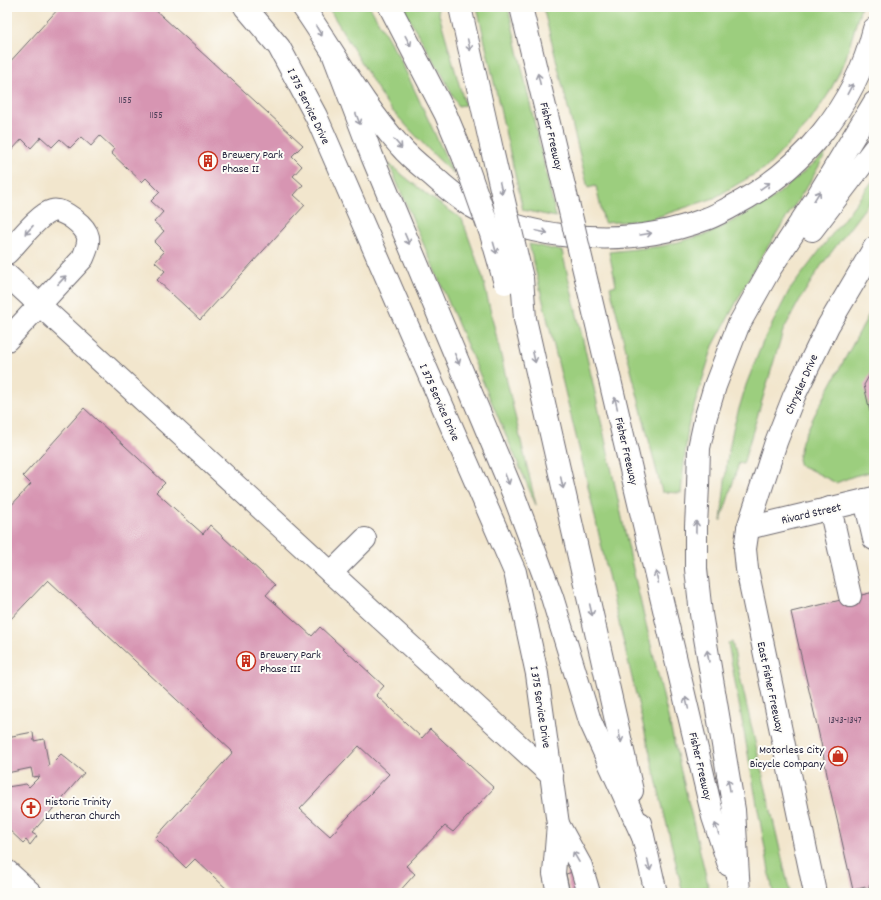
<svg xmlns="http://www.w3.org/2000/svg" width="881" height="900" font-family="Dekko,sans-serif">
	<rect width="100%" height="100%" fill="#fdfcf7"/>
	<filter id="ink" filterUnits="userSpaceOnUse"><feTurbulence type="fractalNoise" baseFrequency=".025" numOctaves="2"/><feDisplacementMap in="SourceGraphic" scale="8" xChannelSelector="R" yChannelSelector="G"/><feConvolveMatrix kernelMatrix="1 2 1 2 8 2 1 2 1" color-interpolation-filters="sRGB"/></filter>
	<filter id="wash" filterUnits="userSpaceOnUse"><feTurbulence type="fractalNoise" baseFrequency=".012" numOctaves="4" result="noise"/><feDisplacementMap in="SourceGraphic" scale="16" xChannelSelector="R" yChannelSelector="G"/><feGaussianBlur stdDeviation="0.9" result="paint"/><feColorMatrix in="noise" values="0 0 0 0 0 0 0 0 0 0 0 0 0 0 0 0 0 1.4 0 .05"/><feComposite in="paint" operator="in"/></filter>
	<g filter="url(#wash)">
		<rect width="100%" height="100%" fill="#f2e6cd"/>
		<g fill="#9cce7e" stroke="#5f785c">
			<path d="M 328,7 L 370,7 L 401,61 L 453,173 L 430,151 L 387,105 Z"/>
			<path d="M 402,7 L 437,7 L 465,105 L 458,106 L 443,76 Z"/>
			<path d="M 477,7 L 508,7 L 556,217 L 523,210 Z"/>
			<path d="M 543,7 L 861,7 L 845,61 L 829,93 L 809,123 L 767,167 L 714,198 L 648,220 L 604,223 L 596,186 L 588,188 Z"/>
			<path d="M 827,152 L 811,180 L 758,262 L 713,346 L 688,426 L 681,493 L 662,492 L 610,287 L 616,285 L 609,252 L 663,246 L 711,233 L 771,200 Z"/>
			<path d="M 389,164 L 430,197 L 462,219 L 482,275 L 536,505 Z"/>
			<path d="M 874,179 L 874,196 L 821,266 L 799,301 L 783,331 L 743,464 L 739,463 L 721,521 L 727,461 L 733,429 L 746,385 L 762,344 L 789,291 Z"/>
			<path d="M 529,244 L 562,251 L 592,379 L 635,578 L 710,893 L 683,893 L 615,606 L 585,473 Z"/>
			<path d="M 874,305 L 874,471 L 854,476 L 836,483 L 807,468 L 800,466 L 798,459 L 802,441 L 815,414 Z"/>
			<path d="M 732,642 L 790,893 L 773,893 L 728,643 Z"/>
		</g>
		<g id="blocks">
			<g fill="#d795b2" fill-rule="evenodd">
				<path d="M 60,7 L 152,7 L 303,145 L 292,156 L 302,166 L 293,176 L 303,185 L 294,195 L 305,205 L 200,320 L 157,280 L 165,271 L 155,262 L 164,252 L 154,242 L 164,231 L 154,222 L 163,212 L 151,201 L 160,192 L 146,178 L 142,182 L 111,153 L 114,149 L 100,136 L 91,146 L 81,137 L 70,148 L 60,139 L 52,147 L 41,137 L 31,148 L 22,139 L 12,150 L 7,145 L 7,65 Z"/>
				<path d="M 874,367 L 874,412 L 870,412 L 864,385 Z"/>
				<path d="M 84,408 L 165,483 L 156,492 L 203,534 L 210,525 L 275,585 L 266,595 L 312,636 L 320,627 L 384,686 L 376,695 L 422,738 L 430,729 L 494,788 L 453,832 L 445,826 L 406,866 L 415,874 L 398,893 L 231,893 L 195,859 L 186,868 L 155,838 L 233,752 L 48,580 L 7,623 L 7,510 L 31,484 L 23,476 ZM 359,746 L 389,774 L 330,836 L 300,809 Z"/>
				<path d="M 874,592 L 874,615 L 873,615 L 874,619 L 874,885 L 853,890 L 828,780 L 821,743 L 791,612 Z"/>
				<path d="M 33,732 L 34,741 L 44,739 L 49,766 L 61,754 L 84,773 L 32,833 L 37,836 L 30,845 L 26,840 L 23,843 L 7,828 L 7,787 L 26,784 L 29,787 L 40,776 L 33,777 L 31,768 L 7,773 L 7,737 Z"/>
				<path d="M 576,871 L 581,893 L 570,893 L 566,874 Z"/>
			</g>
		</g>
	</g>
	<g filter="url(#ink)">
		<use href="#blocks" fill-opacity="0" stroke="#6b676e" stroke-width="1"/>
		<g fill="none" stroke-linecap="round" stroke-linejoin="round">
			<g stroke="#6b676e" stroke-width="24">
				<g id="minor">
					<path d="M 245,7 L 279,47 L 316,116 L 515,572 L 537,674 L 558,824"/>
					<path d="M 7,253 C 17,243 39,214 52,211 C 63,208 86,226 88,237 C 89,244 86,251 83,258 L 7,340"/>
					<path d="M 7,275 L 552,776"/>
					<path d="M 865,500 L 874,539"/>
					<path d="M 830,508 L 850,596"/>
					<path d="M 748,528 L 874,498"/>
					<path d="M 331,573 L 365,539"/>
					<path d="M 558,893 L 554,874 L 558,824 L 581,866 L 589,893"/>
					<path d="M 815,893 L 747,569 L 745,549 L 748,528 L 776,442 L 794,396 L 828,326 L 874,248"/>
				</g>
			</g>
			<g stroke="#6b676e" stroke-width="24">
				<path id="major" d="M 7,871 L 31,893"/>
			</g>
			<g stroke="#6b676e" stroke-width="24">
				<g id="highway">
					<path d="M 303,7 C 335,53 362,104 400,146 C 410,158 422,167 434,177 C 445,187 458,198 471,206 C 506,226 548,236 589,237 C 628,239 669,233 706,219 C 715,216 723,211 731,207 C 801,171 855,106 874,29"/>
					<path d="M 390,7 L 446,115 L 464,158"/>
					<path d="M 460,7 L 492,150"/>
					<path d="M 521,7 L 564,186"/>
					<path d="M 334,56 L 372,156 L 513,493 L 552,597 L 590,721 L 643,837"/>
					<path d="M 812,230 L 874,149"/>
					<path d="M 522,278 L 525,319 L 632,791"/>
					<path d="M 588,287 L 713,817 L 729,865"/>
					<path d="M 640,823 L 656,893"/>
					<path d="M 739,893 L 734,810 L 701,614 L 696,569 L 696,526 L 698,486 L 699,448 L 706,416 L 715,386 L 738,326 L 770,269 L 817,197 L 874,103"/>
				</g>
			</g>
			<use href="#minor" stroke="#fff" stroke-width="22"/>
			<use href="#major" stroke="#fff" stroke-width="22"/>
			<use href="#highway" stroke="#fff" stroke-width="22"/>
			<g stroke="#6b676e" stroke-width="24" stroke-linecap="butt">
				<g id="highway-bridge">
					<path d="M 492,150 L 522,278"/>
					<path d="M 464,158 L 491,234 L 505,283"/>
					<path d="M 564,186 L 588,287"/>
				</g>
			</g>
			<use href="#highway-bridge" stroke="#fff" stroke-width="22"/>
		</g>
		<defs><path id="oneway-shaft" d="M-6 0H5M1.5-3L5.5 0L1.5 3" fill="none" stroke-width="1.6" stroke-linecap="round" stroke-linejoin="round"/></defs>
		<g stroke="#9c9ca7">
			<use href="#oneway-shaft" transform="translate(319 31) rotate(59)"/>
			<use href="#oneway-shaft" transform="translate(408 41) rotate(62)"/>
			<use href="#oneway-shaft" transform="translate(469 45) rotate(77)"/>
			<use href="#oneway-shaft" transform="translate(539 79) rotate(-103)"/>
			<use href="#oneway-shaft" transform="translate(850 89) rotate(-62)"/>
			<use href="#oneway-shaft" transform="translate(358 119) rotate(69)"/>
			<use href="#oneway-shaft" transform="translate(398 144) rotate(49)"/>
			<use href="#oneway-shaft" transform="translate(765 186) rotate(-35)"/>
			<use href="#oneway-shaft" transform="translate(501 188) rotate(77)"/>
			<use href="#oneway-shaft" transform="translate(817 196) rotate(-58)"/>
			<use href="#oneway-shaft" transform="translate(29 230) rotate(133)"/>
			<use href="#oneway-shaft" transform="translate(542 232) rotate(12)"/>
			<use href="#oneway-shaft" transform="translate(646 234) rotate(-9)"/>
			<use href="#oneway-shaft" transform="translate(407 239) rotate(67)"/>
			<use href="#oneway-shaft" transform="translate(495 248) rotate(74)"/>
			<use href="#oneway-shaft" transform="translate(62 280) rotate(-47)"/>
			<use href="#oneway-shaft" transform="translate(534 357) rotate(77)"/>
			<use href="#oneway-shaft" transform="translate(457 359) rotate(67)"/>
			<use href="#oneway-shaft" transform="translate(616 403) rotate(-103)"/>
			<use href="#oneway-shaft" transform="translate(507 479) rotate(68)"/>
			<use href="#oneway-shaft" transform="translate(562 483) rotate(77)"/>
			<use href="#oneway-shaft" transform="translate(696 527) rotate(-89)"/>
			<use href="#oneway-shaft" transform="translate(657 577) rotate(-103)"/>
			<use href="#oneway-shaft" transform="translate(591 610) rotate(77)"/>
			<use href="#oneway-shaft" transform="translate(708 656) rotate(-99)"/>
			<use href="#oneway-shaft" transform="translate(687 703) rotate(-103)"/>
			<use href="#oneway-shaft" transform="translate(620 737) rotate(77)"/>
			<use href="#oneway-shaft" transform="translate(729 785) rotate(-100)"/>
			<use href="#oneway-shaft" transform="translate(717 829) rotate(-109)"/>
			<use href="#oneway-shaft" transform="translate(576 857) rotate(-120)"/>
			<use href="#oneway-shaft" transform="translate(649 865) rotate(77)"/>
		</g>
	</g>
	<defs>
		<g id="building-ring" transform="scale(1)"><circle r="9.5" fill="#fdfcf7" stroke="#c8321e" stroke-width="1.5"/><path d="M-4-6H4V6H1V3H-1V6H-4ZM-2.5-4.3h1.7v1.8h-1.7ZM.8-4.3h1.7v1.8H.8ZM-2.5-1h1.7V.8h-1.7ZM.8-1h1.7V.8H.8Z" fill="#c8321e"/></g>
		<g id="shop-ring" transform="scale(1)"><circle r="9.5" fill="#fdfcf7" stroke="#c8321e" stroke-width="1.5"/><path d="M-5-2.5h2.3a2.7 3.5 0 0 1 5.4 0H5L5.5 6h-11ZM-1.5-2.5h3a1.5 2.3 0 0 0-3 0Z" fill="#c8321e"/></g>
		<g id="church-ring" transform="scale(1)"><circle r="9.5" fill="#fdfcf7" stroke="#c8321e" stroke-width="1.5"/><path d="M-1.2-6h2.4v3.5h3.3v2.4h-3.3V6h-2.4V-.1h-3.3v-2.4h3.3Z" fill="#c8321e"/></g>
	</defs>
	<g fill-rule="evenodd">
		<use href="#building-ring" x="208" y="161"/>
		<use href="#building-ring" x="246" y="661"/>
		<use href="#shop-ring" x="838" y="756"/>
		<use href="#church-ring" x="31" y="808"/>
	</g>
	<g text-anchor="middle" stroke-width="4" stroke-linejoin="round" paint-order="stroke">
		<g font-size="10" fill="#4f3f59">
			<text x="125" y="103">1155</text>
			<text x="156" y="118">1155</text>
			<text x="845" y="723">1343-1347</text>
		</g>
		<g font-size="12" fill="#22223b" stroke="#fdfcf7">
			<text transform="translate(309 106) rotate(64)" y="4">I 375 Service Drive</text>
			<text transform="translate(552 136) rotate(77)" y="4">Fisher Freeway</text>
			<text transform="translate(801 384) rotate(-66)" y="4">Chrysler Drive</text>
			<text transform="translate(440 402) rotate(66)" y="4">I 375 Service Drive</text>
			<text transform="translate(627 451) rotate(77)" y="4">Fisher Freeway</text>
			<text transform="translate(811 513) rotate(-13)" y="4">Rivard Street</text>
			<text transform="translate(771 687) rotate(78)" y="4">East Fisher Freeway</text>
			<text transform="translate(541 707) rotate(81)" y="4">I 375 Service Drive</text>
			<text transform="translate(701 766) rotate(77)" y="4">Fisher Freeway</text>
		</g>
		<g font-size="12" fill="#22223b" stroke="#fdfcf7" text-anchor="start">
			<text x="222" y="158">Brewery Park<tspan x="222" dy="14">Phase II</tspan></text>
			<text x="260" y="658">Brewery Park<tspan x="260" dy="14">Phase III</tspan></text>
			<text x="824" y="753" text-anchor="end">Motorless City<tspan x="824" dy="14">Bicycle Company</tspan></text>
			<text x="45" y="805">Historic Trinity<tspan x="45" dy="14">Lutheran Church</tspan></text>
		</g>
	</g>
	<rect width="881" height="900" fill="none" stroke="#fdfcf7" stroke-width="24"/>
</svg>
